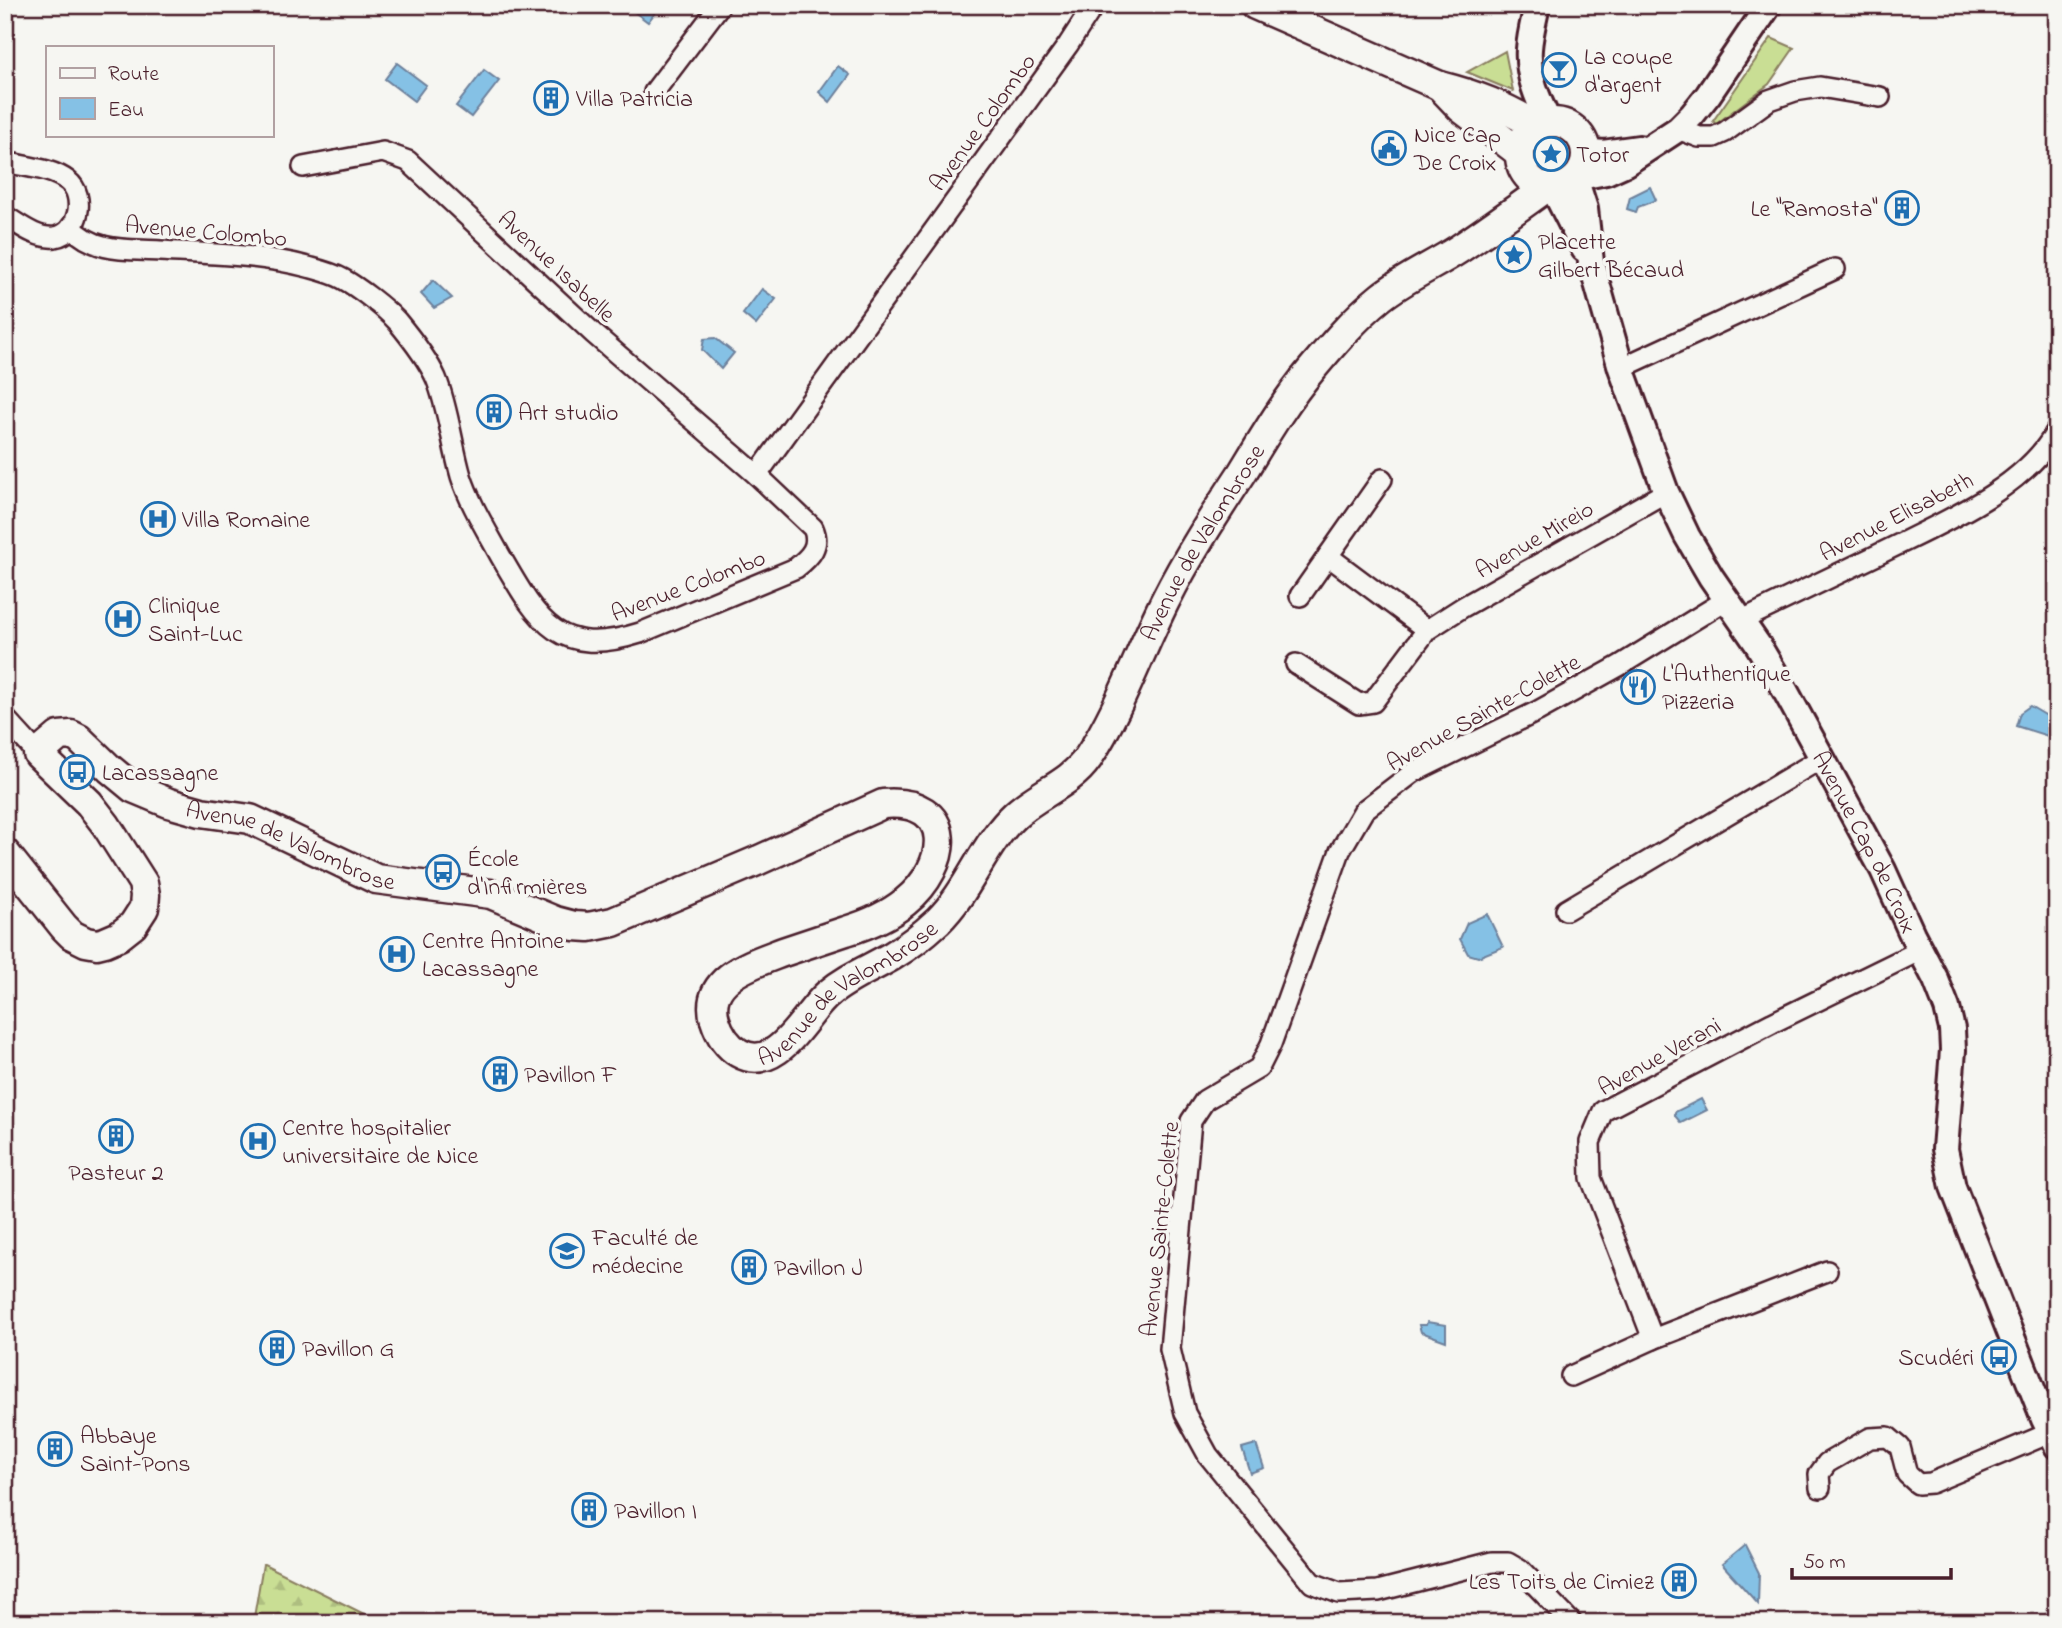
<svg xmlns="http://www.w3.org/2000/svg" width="2062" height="1628" font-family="'Indie Flower',sans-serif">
	<defs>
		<pattern id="forest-firs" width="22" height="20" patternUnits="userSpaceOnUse" patternTransform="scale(1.75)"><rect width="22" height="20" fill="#c9de94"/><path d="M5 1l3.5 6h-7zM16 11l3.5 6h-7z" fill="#aebe80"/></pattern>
	</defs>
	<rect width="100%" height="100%" fill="#f6f6f2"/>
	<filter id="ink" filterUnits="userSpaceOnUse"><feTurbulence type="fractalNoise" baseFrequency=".0143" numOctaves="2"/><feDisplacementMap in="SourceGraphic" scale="14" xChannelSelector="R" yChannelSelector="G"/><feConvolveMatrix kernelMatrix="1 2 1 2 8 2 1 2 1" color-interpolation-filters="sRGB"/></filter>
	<g filter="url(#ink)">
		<g fill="#c9de94" stroke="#8a7e60" stroke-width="2">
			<path d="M 1771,38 L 1794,48 L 1769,84 L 1716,124 L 1713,121 Z"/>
			<path d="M 1505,51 L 1513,91 L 1467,72 Z"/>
			<path d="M 1547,140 L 1557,143 L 1567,151 L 1567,159 L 1559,166 C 1551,164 1542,159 1538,152 L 1541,143 Z"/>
		</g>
		<path fill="url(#forest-firs)" stroke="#8a7e60" stroke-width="2" d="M 263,1564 L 264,1564 L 382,1623 L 253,1623 Z"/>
		<g fill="#85c1e5" stroke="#6d809b" stroke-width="2">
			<path d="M 625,5 L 651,5 L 657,10 L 648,22 Z"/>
			<path d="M 397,63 L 426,85 L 414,101 L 385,79 Z"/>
			<path d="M 838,66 L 850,75 L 830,102 L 819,92 Z"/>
			<path d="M 484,70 L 499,81 L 471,117 L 456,106 Z"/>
			<path d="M 1650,187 L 1656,200 L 1638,207 L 1636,212 L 1627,209 L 1630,197 Z"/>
			<path d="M 433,280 L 452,298 L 434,308 L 421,294 Z"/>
			<path d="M 762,289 L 776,299 L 756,325 L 743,314 Z"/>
			<path d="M 715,338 L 734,353 L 721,369 L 702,350 L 704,339 Z"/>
			<path d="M 2030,706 L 2057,722 L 2054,738 L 2016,726 L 2020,713 Z"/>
			<path d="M 1487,914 L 1503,947 L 1478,957 L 1468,954 L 1460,939 L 1467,923 Z"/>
			<path d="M 1701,1099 L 1707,1110 L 1681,1123 L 1675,1116 L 1675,1112 Z"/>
			<path d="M 1427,1322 L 1446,1325 L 1446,1341 L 1421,1332 L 1419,1325 L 1426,1325 Z"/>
			<path d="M 1256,1444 L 1264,1468 L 1250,1473 L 1242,1448 Z"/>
			<path d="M 1745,1545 L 1759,1573 L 1758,1604 L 1722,1564 Z"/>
		</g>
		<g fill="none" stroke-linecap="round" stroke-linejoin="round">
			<g stroke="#4a1f2b" stroke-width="24">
				<g id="minor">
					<path d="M 654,92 L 720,5"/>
					<path d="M 1678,129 L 1699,137 L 1714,137 L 1725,132 L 1769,100 L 1795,91 L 1820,87 L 1880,97"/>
					<path d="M 5,162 C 25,167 51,168 68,181 C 86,195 80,233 55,237 C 37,239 20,225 5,216"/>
					<path d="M 303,167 L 383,152 L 408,161 L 594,334 L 757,475"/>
					<path d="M 71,227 C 96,253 126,249 160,251 C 209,254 259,254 308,267 C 319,270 332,273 343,279 C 359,288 384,307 397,321 C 411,338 427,358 436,378 C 448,407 452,445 461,476 C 470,504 487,531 501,557 C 538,621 558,659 640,633 L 796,568 C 810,557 821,546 813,528 L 757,475 L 1068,45 L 1094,5"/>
					<path d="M 1621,368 L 1835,269"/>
					<path d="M 1382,479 L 1328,556 L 1427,630"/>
					<path d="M 1300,596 L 1328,556"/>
					<path d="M 1740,621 C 1785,599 1830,578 1875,556 C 1934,526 2024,491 2057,430"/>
					<path d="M 1296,664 L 1359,704 L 1373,702 L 1427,630 L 1463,607 L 1666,492"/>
					<path d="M 5,718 L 38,754"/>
					<path d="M 1566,910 L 1822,758"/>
					<path d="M 1653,1339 L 1827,1271"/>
					<path d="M 1571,1376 L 1653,1339 L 1591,1178 L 1590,1142 L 1603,1111 L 1772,1023 L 1921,950"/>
					<path d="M 1820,1488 L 1819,1474 L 1827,1463 L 1870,1438 L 1888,1437 L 1900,1447 L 1907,1474 L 1918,1484 L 1931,1483 L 2050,1433"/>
					<path d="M 1572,1623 L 1520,1569 L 1508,1562 L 1492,1562 L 1378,1591 L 1339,1593 L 1312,1583 L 1208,1455 L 1185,1413 L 1170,1349 L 1191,1121 L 1205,1100 L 1259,1068 L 1271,1044 L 1340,851 L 1364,810 L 1414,772 L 1538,711 L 1619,666 L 1726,600"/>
				</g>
			</g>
			<g stroke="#4a1f2b" stroke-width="30">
				<g id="tertiary">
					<path d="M 1537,5 C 1534,20 1530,34 1529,49 C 1527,75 1538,100 1549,122"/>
					<path id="s1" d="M 1769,5 L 1708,95 L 1692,115 L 1678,129 L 1626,163 L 1606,172 L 1575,178 L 1585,209 L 1591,262 L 1621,368 L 1666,492 L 1687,536 L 1711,577 L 1758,645 L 1786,692 L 1883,870 L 1912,934 L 1936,980 L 1947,1008 L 1952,1029 L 1953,1050 L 1945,1149 L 1953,1187 L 2044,1419 L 2057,1446"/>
					<path d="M 1585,151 L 1603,153 L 1639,148"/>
					<path d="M 1553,188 L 1584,249"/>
				</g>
			</g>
			<g stroke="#4a1f2b" stroke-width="33">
				<g id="secondary">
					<path d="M 1255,5 L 1440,86 C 1479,96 1503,106 1537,126"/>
					<path d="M 1440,86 L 1461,108 L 1520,153"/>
					<circle cx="1553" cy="155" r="33"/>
					<path id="s2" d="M 5,853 L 64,927 L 72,935 L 86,942 L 97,944 L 105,942 L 119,936 L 133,925 L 144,908 L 145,895 L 143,883 L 106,825 L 89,803 L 38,754 L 59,736 L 71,735 L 79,739 L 110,769 L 133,788 L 169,803 L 201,812 L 250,819 L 376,879 L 491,894 L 555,921 L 574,926 L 589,927 L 613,922 L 759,860 L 883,804 C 957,798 950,866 905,902 C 889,915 866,925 846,931 C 825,938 804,945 783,952 C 752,964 703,978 715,1020 C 719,1033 727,1046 739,1053 C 778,1075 805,1013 828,994 C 848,977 870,969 892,956 C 909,946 924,934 938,921 C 970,890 983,844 1016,814 C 1039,793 1070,784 1088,758 C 1119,711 1140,651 1165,601 C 1187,557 1215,514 1242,473 C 1264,437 1285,401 1312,369 C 1333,344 1355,318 1381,297 C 1405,278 1433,266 1459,249 C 1489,229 1518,208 1547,187"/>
				</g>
			</g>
			<use href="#minor" stroke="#f6f6f2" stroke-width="19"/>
			<use href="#tertiary" stroke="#f6f6f2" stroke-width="24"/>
			<use href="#secondary" stroke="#f6f6f2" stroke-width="28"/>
		</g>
	</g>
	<defs>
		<g id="bar-ring" transform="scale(1.75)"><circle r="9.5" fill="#f6f6f2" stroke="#1f6fb2" stroke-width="1.5"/><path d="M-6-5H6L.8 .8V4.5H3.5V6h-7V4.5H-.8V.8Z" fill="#1f6fb2"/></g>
		<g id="building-ring" transform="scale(1.75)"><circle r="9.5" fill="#f6f6f2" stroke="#1f6fb2" stroke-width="1.5"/><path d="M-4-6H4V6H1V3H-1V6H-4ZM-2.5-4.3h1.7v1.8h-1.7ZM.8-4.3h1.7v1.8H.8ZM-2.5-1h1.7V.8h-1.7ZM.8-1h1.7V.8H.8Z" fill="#1f6fb2"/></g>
		<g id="civic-ring" transform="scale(1.75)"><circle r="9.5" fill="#f6f6f2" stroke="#1f6fb2" stroke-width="1.5"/><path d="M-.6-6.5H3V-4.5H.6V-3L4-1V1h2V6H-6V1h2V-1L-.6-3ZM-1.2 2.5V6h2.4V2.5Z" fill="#1f6fb2"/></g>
		<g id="sight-ring" transform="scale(1.75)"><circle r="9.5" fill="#f6f6f2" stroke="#1f6fb2" stroke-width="1.5"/><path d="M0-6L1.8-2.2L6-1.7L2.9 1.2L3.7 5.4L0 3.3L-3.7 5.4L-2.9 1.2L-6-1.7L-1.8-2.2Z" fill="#1f6fb2"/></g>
		<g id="hospital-ring" transform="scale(1.75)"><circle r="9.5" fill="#f6f6f2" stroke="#1f6fb2" stroke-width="1.5"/><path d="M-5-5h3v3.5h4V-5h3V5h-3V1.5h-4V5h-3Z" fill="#1f6fb2"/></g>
		<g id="restaurant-ring" transform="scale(1.75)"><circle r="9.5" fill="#f6f6f2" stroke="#1f6fb2" stroke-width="1.5"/><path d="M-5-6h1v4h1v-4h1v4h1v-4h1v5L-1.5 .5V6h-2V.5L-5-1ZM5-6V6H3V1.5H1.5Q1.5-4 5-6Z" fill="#1f6fb2"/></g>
		<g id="bus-ring" transform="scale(1.75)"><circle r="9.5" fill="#f6f6f2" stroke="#1f6fb2" stroke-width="1.5"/><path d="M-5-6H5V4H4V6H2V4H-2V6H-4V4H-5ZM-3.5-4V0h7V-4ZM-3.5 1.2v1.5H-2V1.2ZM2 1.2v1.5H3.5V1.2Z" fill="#1f6fb2"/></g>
		<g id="university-ring" transform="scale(1.75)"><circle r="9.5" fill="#f6f6f2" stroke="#1f6fb2" stroke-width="1.5"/><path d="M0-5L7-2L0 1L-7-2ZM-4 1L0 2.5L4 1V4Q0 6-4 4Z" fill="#1f6fb2"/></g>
	</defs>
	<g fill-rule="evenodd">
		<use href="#bar-ring" x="1559" y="70"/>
		<use href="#building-ring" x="551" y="98"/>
		<use href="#civic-ring" x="1389" y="148"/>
		<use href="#sight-ring" x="1551" y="154"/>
		<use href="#building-ring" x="1902" y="208"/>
		<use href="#sight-ring" x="1514" y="255"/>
		<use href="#building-ring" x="494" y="412"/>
		<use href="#hospital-ring" x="158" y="519"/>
		<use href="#hospital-ring" x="123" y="619"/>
		<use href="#restaurant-ring" x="1638" y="687"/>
		<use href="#bus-ring" x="77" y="772"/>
		<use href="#bus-ring" x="443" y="872"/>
		<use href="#hospital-ring" x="397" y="954"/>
		<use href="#building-ring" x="500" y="1074"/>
		<use href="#building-ring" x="116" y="1136"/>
		<use href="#hospital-ring" x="258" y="1141"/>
		<use href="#university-ring" x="567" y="1251"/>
		<use href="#building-ring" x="749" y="1267"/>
		<use href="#building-ring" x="277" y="1348"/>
		<use href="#bus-ring" x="1999" y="1357"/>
		<use href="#building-ring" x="55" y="1449"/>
		<use href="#building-ring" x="589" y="1510"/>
		<use href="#building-ring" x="1679" y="1581"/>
	</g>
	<g text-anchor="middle" stroke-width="7" stroke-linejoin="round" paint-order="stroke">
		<g font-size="24" fill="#4a1f2b" stroke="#f6f6f2" text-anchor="start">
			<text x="1584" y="64">La coupe<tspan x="1584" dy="28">d'argent</tspan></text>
			<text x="576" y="106">Villa Patricia</text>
			<text x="1414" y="142">Nice Cap<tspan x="1414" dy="28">De Croix</tspan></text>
			<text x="1576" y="162">Totor</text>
			<text x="1878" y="216" text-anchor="end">Le "Ramosta"</text>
			<text x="1538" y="249">Placette<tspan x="1538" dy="28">Gilbert Bécaud</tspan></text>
			<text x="518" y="420">Art studio</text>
			<text x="182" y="527">Villa Romaine</text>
			<text x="148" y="613">Clinique<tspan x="148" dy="28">Saint-Luc</tspan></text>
			<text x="1662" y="681">L'Authentique<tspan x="1662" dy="28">Pizzeria</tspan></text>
			<text x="102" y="780">Lacassagne</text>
			<text x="467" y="866">École<tspan x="467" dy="28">d'Infirmières</tspan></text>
			<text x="422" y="948">Centre Antoine<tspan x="422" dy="28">Lacassagne</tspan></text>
			<text x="524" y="1082">Pavillon F</text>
			<text x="282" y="1135">Centre hospitalier<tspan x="282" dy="28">universitaire de Nice</tspan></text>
			<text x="116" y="1180" text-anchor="middle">Pasteur 2</text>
			<text x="592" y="1245">Faculté de<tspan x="592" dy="28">médecine</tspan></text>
			<text x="774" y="1275">Pavillon J</text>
			<text x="302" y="1356">Pavillon G</text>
			<text x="1974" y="1365" text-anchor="end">Scudéri</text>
			<text x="80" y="1443">Abbaye<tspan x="80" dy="28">Saint-Pons</tspan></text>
			<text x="614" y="1518">Pavillon I</text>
			<text x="1654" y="1589" text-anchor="end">Les Toits de Cimiez</text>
		</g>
		<g font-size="24" fill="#4a1f2b" stroke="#f6f6f2">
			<text transform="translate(982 122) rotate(-54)" y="8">Avenue Colombo</text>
			<text transform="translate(206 231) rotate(5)" y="8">Avenue Colombo</text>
			<text transform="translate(557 266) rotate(43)" y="8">Avenue Isabelle</text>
			<text transform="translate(1896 516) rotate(-27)" y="8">Avenue Elisabeth</text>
			<text transform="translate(1534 539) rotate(-30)" y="8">Avenue Mireio</text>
			<text dy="8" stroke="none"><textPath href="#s2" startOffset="2457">Avenue de Valombrose</textPath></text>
			<text transform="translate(688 585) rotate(-21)" y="8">Avenue Colombo</text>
			<text transform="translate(1483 712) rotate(-29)" y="8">Avenue Sainte-Colette</text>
			<text dy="8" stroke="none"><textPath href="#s1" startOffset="1001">Avenue Cap de Croix</textPath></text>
			<text dy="8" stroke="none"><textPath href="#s2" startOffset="677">Avenue de Valombrose</textPath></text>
			<text dy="8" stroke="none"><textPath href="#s2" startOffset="1871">Avenue de Valombrose</textPath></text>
			<text transform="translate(1659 1056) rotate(-29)" y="8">Avenue Verani</text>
			<text transform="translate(1159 1229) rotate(-84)" y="8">Avenue Sainte-Colette</text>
		</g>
	</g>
	<rect width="2062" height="1628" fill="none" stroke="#f6f6f2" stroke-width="28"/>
	<rect x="14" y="14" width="2034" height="1600" fill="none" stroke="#4a1f2b" stroke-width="2.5" filter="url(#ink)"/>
	<rect x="46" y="46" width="228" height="91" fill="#f6f6f2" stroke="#b1a0a2" stroke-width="2"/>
	<rect x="60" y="68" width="35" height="10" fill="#f6f6f2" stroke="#b1a0a2" stroke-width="2"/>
	<text x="108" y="80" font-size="21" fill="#4a1f2b">Route</text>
	<rect x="60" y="98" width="35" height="21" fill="#85c1e5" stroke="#b1a0a2" stroke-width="2"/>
	<text x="108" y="116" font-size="21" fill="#4a1f2b">Eau</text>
	<path d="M1792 1568v10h159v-10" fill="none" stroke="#4a1f2b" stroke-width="3.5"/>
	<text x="1803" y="1568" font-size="21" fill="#4a1f2b" stroke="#f6f6f2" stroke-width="5" paint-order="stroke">50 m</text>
</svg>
